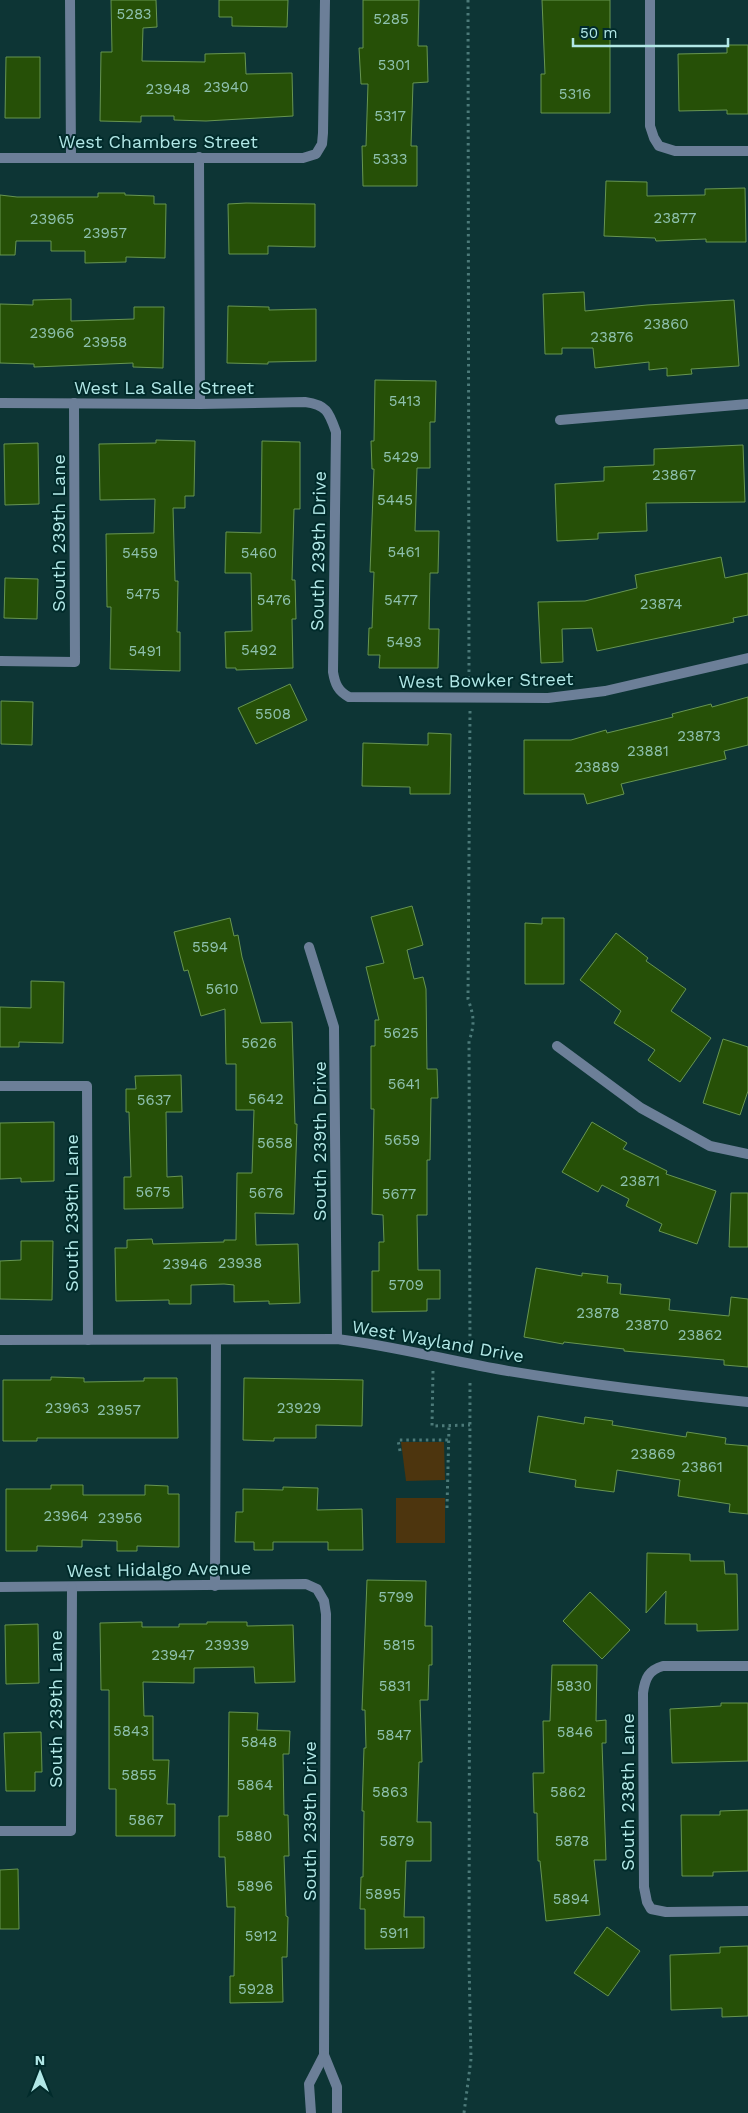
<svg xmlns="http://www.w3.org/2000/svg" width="748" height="2113" font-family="'Work Sans',sans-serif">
<rect width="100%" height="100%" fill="#0d3535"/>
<g fill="#4d350e">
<path d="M401,1442h43l1,38 -39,1z"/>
<rect x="396" y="1498" width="49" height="45"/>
</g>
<g fill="#265007" stroke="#679551">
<path d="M111,0h45l1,27 -14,1 -1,33 63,1v-8l40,-1 1,21 46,-1 1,43 -87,5 -32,-1v-4h-33v6l-41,-1 1,-69h11z"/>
<path d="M219,0h69l-1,27 -55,-1v-9h-13z"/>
<path d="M363,0h56l-1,46h9l1,36 -15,1 -2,63h6v40h-54l-1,-40h4l2,-62h-7l-2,-36h4z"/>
<path d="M542,0h68v113h-69v-39h4z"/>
<path d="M727,45h21v69h-21v-4l-48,1 -1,-57 49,-1z"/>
<path d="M6,57h34v61h-35z"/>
<path d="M606,181l41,1v14l58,-1v-6l40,-1 1,54h-40v-3l-50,2 -1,-3 -51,-2z"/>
<path d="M98,193h27v2l29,1v8h12l-1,54 -39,-1v5l-41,1v-12h-34v-10h-35l-1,14h-15v-60l17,2h81z"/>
<path d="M246,203l69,1v43l-47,-1v8h-39l-1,-50z"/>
<path d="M584,292l1,19 62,-6 87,-5 5,66 -48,3 1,5 -25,2v-8l-18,2v-8l-54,6 -2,-20h-31v6h-17l-2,-60z"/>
<path d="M71,299v22l63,-2v-12h30l-1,61 -30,-1v-4l-99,4v-3l-34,-1v-59l33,1v-5z"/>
<path d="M228,306l41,1v3l47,-1v52l-48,1v2l-41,-1z"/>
<path d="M375,380l61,1 -1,41h-5v46h-13l-2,63h24l-1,42h-8l-1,56h10l-1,39h-59l1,-13h-12l1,-27h3l2,-56h-4l4,-103h-2l-1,-28h3z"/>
<path d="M156,440l39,1 -1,55h-9v12h-12l2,73h3l-1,51h3v39l-70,-2 1,-62h-4l-1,-73 48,-1 1,-34 -55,1 -1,-56 57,-1z"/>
<path d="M262,441l38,1v67h-6l-2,71h3l1,39h-4l1,49 -57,2v-2h-10l-1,-36 27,-1 -1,-58h-26l1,-41 35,1z"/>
<path d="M38,443l1,61 -34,1 -1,-61z"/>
<path d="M743,445l2,57 -99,1 1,28 -49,2v6l-41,2 -2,-57 49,-3v-14l50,-2v-16z"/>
<path d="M721,557l4,21 23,-5v42l-15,3 1,4 -137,29 -5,-23 -30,1 1,33 -22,1 -3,-61 47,-1 52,-13 -2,-13z"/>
<path d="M5,578l33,1 -1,40 -33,-1z"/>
<path d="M290,684l17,36 -51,24 -18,-36z"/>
<path d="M748,697v48l-24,6 2,8 -105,25 3,10 -37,10 -3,-10h-60v-54h47l35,-10 1,3 66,-16 -1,-3 39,-10 1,3z"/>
<path d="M1,701l32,1 -1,43 -31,-1z"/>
<path d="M428,733l23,1 -1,60h-40v-7l-48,-1 1,-43 65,2z"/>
<path d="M412,906l11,39 -16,5 7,29 9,-2 3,12 1,80h10l1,29h-7l-1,62h-3v55h-10l1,55h22v29h-13v12l-55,1v-41h7v-29h5l-1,-27 -11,-1 2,-105h-3v-63h4v-26h4l-13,-53 18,-4 -13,-46z"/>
<path d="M230,918l4,18 4,-1 4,22 19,66 31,-1 3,102h2l-3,90 -39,-1 1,32 42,-1 2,59 -31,1v-3l-35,1v-17l-10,-1 -33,1v19h-22v-4l-53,1 -1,-53h12v-8l25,-1 1,5 71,-2v-2h12l1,-67h15l2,-63h-18v-46h-10l-1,-55 -24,7 -13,-46 -4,1 -10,-39z"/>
<path d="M542,918h22v66h-39v-61l17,1z"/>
<path d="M616,933l32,25 -2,3 40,28 -15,22 40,27 -31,44 -32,-22 7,-10 -41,-27 7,-12 -41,-31z"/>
<path d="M31,981l33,1 -1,61 -44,-1v5h-19v-40l31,1z"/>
<path d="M723,1039l25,8v44l-8,24 -37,-12z"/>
<path d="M181,1075l1,37h-16l1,65 15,-1 1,32 -59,1v-32h7l-2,-65h-3v-23h10l-1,-13z"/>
<path d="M54,1122v59l-33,1v-4l-21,1v-56z"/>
<path d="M592,1122l35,21 -4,6 44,22 -1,3 50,17 -19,53 -38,-13 3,-7 -36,-18 3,-7 -27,-14 -4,7 -36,-20z"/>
<path d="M731,1193h17v54h-19z"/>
<path d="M21,1241h32l-1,59 -52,-1v-38l21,-1z"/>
<path d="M536,1268l46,8v-3l26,3 -1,7 14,1 -1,10 50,5 -1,11 60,6 2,-19 17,2v68l-24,-2v-5l-100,-9v-2l-60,-7 -1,2 -39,-7z"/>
<path d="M51,1377l33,1v4l60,-1v-3h33l1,60h-141v3h-34v-61h48z"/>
<path d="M244,1378l119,2 -1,46 -46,-1v13h-42v3l-31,-1z"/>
<path d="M538,1416l46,8 1,-7 28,4 -1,4 74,12 1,-5 39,6 -1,6 23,2v68l-19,-2 1,-8 -52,-8 2,-16 -63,-10 -3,22 -39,-5 1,-7 -47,-8z"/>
<path d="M51,1485h32v10h62v-10l23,1v8h11v53l-42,-1v5h-20v-10l-35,-1v7l-45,-1v5h-31v-62h45z"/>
<path d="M283,1487l35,1 -1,22 45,-1 1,41h-35v-8h-55v8h-19v-8h-19l1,-30h7v-23l40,1z"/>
<path d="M647,1553l43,1v7h34l1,13h12l1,56 -41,1v-7h-32l1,-33 -20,22z"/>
<path d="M367,1580l59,1 -1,45h7v39h-3l-1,35h-8l2,62h-3l-2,60h14v39h-25l-2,56h20v31l-59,1v-40h-5l1,-32h2l1,-66h-2l2,-63h2l-1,-38h-3z"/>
<path d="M590,1592l40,38 -28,29 -39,-38z"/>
<path d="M142,1622v5h37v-3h28v-2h40v4l46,-1 2,57 -40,1 -1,-16 -60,1v15l-51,-1 1,34h9v44h16l-2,44h8v32h-59v-47h-7v-99h-8l-1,-67z"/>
<path d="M38,1624l1,59 -33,1 -1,-59z"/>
<path d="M552,1665h45l-1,56 10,-1v23h-4l4,117h-12l6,55 -54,6 -6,-60h-2l-1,-48h-3l-1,-40h11l-1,-52h7z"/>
<path d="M721,1703h27v58l-76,2 -2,-54 51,-3z"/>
<path d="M229,1712l29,1 -1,17 33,1 -1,23h-6l1,61h4l1,41h-5l2,60 2,1 -1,40h-5l1,45 -53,1v-27h4l1,-69h-8l-2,-50h-6v-41h9z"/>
<path d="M41,1732l1,40h-7v19h-29l-2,-58z"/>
<path d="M748,1810v61l-35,1v4h-31l-1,-61h39v-4z"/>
<path d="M18,1869l1,60h-19v-59z"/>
<path d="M607,1927l33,24 -32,45 -34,-23z"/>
<path d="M748,1946v70l-26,1v-9l-51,2 -1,-55 50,-2v-6z"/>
</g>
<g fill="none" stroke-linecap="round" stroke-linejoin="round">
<g stroke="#4c7a79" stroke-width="3" stroke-dasharray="2.5 4" stroke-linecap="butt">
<path d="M468,0l1,682"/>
<path d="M470,711l-2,288c6,17 7,25 1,42l1,309"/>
<path d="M433,1371l-1,55 38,-1"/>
<path d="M400,1451l-2,-11h50"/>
<path d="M447,1508l2,-82"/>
<path d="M464,2113l7,-54 -2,-97 1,-583"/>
</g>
<g stroke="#6c7f98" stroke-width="10">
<path d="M70,0l1,157"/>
<path d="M650,0v126l4,12 5,8 16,5h73"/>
<path d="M199,157l1,247"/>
<path d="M0,158h303l13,-4 6,-10 1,-11 2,-133"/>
<path d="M0,403l200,1 105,-2c22,3 24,10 31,30l-3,240c2,12 5,19 16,25l199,1 57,-7 143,-33"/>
<path d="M560,420l188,-16"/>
<path d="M0,661l75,1 -1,-259"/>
<path d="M309,947l25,80 3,312"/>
<path d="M557,1046l84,62 69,38 38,8"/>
<path d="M0,1086h87l1,254"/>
<path d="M0,1340l337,-1c57,7 113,22 171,32 79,13 160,23 240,31"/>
<path d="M215,1586l1,-246"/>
<path d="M0,1587l306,-3 11,5 7,12 2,13 -2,441 13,32v26"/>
<path d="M748,1666h-85c-14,4 -18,12 -20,27l1,194 3,15 4,7 15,3 82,-1"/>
<path d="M0,1831h71l1,-244"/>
<path d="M311,2113l-2,-29 15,-29"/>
</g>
</g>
<g text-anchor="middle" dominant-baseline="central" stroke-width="4" stroke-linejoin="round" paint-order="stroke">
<g font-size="15" fill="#8ec1ae">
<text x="134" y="14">5283</text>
<text x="391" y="19">5285</text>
<text x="394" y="65">5301</text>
<text x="226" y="87">23940</text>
<text x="168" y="89">23948</text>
<text x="575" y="94">5316</text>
<text x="390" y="116">5317</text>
<text x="390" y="159">5333</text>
<text x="675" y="218">23877</text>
<text x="52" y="219">23965</text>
<text x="105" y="233">23957</text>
<text x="666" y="324">23860</text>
<text x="52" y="333">23966</text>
<text x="612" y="337">23876</text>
<text x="105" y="342">23958</text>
<text x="405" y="401">5413</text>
<text x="401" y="457">5429</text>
<text x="674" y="475">23867</text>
<text x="395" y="500">5445</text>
<text x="404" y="552">5461</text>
<text x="140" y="553">5459</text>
<text x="259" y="553">5460</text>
<text x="143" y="594">5475</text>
<text x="274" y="600">5476</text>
<text x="401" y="600">5477</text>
<text x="661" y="604">23874</text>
<text x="404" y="642">5493</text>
<text x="259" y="650">5492</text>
<text x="145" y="651">5491</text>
<text x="273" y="714">5508</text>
<text x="699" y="736">23873</text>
<text x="648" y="751">23881</text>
<text x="597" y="767">23889</text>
<text x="210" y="947">5594</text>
<text x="222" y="989">5610</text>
<text x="401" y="1033">5625</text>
<text x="259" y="1043">5626</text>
<text x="404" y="1084">5641</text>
<text x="266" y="1099">5642</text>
<text x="154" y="1100">5637</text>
<text x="402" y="1140">5659</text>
<text x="275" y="1143">5658</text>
<text x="640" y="1181">23871</text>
<text x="153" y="1192">5675</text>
<text x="266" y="1193">5676</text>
<text x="399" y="1194">5677</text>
<text x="240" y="1263">23938</text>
<text x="185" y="1264">23946</text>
<text x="406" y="1285">5709</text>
<text x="598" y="1313">23878</text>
<text x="647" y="1325">23870</text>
<text x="700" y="1335">23862</text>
<text x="67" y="1408">23963</text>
<text x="299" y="1408">23929</text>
<text x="119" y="1410">23957</text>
<text x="653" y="1454">23869</text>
<text x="702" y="1467">23861</text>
<text x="66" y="1516">23964</text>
<text x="120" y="1518">23956</text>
<text x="396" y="1597">5799</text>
<text x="227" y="1645">23939</text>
<text x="399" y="1645">5815</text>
<text x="173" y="1655">23947</text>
<text x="395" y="1686">5831</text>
<text x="574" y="1686">5830</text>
<text x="131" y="1731">5843</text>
<text x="575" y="1732">5846</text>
<text x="394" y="1735">5847</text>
<text x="259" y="1742">5848</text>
<text x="139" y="1775">5855</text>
<text x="255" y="1785">5864</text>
<text x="390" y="1792">5863</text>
<text x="568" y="1792">5862</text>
<text x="146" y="1820">5867</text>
<text x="254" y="1836">5880</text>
<text x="397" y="1841">5879</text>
<text x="572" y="1841">5878</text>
<text x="255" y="1886">5896</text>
<text x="383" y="1894">5895</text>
<text x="571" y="1899">5894</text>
<text x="394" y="1933">5911</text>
<text x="261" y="1936">5912</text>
<text x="256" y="1989">5928</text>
</g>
<g font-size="18" fill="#b1e7e6" stroke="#012b2b">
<text x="158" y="141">West Chambers Street</text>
<text x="164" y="387">West La Salle Street</text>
<text transform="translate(58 533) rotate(-90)">South 239th Lane</text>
<text transform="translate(318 551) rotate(-89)">South 239th Drive</text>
<text transform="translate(486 680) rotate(-1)">West Bowker Street</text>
<text transform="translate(319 1141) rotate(-90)">South 239th Drive</text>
<text transform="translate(71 1213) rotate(-90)">South 239th Lane</text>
<text transform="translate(438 1341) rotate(10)">West Wayland Drive</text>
<text transform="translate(159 1569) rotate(-1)">West Hidalgo Avenue</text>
<text transform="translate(55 1709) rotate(-90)">South 239th Lane</text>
<text transform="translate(627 1792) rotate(-90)">South 238th Lane</text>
<text transform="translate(309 1821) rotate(-90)">South 239th Drive</text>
</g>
</g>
<g transform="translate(40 2073)" stroke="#012b2b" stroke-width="4" paint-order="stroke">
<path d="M0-4L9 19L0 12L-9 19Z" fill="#b1e7e6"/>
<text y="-8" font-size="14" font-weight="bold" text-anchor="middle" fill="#b1e7e6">N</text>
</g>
<path d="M573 38v8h155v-8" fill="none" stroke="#b1e7e6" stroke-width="2.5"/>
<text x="580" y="38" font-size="15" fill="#b1e7e6" stroke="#012b2b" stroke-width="4" paint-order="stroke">50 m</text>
</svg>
